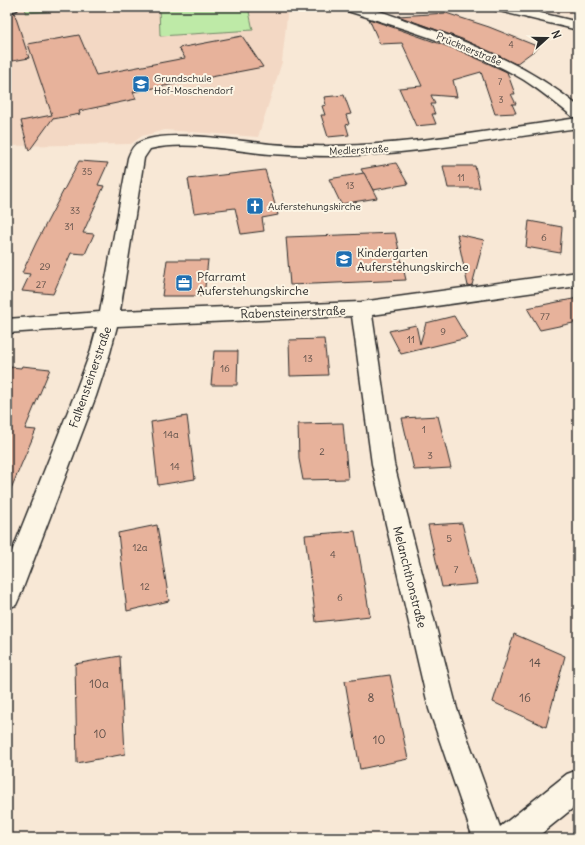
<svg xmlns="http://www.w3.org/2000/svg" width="585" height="845" font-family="Delius,sans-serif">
<rect width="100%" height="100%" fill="#f8e8d6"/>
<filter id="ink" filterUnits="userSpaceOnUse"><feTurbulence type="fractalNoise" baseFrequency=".025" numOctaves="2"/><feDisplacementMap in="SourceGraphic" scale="8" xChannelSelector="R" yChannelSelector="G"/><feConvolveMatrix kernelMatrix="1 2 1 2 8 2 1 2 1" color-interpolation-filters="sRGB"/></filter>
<g filter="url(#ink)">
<g fill="#f3d8c4">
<path d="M25,7h263l-6,55 -24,75 -93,-7 -23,6 -11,8 -124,2v-133z"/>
<path d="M540,7h38v9l-23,-5z"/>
</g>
<g fill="#beeaa7" stroke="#748a69">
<path d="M26,7h100l-101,6z"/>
<path d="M159,7h89l5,23 -93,6z"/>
</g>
<g fill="#e7b29b" stroke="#2b2b2b">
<path d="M14,12l15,46 -22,4v-48z"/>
<path d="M446,13l43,14 50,20 -23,17 -54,-25 -64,-23z"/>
<path d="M369,19l89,31 49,22 8,22h-4l5,10h-4l4,9 -21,1 -14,-42 -28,8 4,17 -26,-2 4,9h-4l4,10h-3l4,10 -20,2 -17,-38 23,-2 -20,-43 -22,1z"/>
<path d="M79,35l17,40 89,-17 -6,-10 63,-12 21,31 -130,25 3,7 -57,12 1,3 -27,5v-1l-24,33 -8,-30 31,-6 -24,-71z"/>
<path d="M344,95l7,19 -5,1 3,9 -3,1 3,10 -21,2 -7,-22h4l-3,-9 4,-1 -2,-8z"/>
<path d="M79,161l29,2 -10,22 6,1 -21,47 11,1 -9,20 -14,-1 -18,41 -31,-3 8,-17 -8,-1 14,-30z"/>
<path d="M396,163l12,21 -35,6 -12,-21z"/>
<path d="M443,166h32l5,22h-32z"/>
<path d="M265,170l13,45 -16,3 2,13 -23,3 -6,-26 -41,5 -6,-34z"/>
<path d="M364,173l13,25 -36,6 -12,-25z"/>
<path d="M529,221l33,6 -2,26 -34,-6z"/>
<path d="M395,233l11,47 -116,5 -4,-48z"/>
<path d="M457,234l27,6 -12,45 -4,1z"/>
<path d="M167,260h41l-4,36h-42z"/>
<path d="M578,298v24l-38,8 -13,-22z"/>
<path d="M454,316l13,22 -66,16 -12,-23 27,-6 4,19 6,-21z"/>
<path d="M324,339l4,36 -38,1 -1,-36z"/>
<path d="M214,351h24l-1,34h-26z"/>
<path d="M22,366l28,3 -25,60 11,1 -29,68v-123l4,-8 10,1z"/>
<path d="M187,416l8,63 -37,6 -7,-63z"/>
<path d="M438,416l13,52 -37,2 -12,-52z"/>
<path d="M343,423l5,56 -45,1 -4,-21 -1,-35z"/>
<path d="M462,523l15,61 -35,3 -14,-62z"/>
<path d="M157,525l12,76 -42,10 -9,-78z"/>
<path d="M355,531l15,85 -54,6 -11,-87z"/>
<path d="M514,634l51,22 -19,71 -53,-25z"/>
<path d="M120,656l5,98 -48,9 -2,-99z"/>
<path d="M390,675l18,84 -48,10 -15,-88z"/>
</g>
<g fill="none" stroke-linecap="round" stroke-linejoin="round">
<defs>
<g id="street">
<path d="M7,7h11l-1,3 -10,3z"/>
<path d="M343,7c6,0 12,-1 18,0 14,1 43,13 58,18 57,20 112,42 159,81v22c-82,11 -164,27 -247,28 -20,0 -41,-1 -61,-2 -37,-3 -83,-14 -120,-5l-6,9 -24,153 241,-9 217,-30v14l-206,29 22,149 63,245 43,118 67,-53 11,-4v34l-42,34h-63l-44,-129 -57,-245 -20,-148 -235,10 -7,27 -14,43 -76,200 -4,9 -9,3v-44l67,-168 16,-43 7,-26 -90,6v-14l93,-7 28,-154c2,-5 4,-12 10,-15 27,-15 100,-2 132,1 103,9 206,-12 308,-26l-5,-1c-16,-13 -32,-26 -49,-37 -55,-33 -119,-51 -180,-70z"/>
<path d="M531,7h12l-6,11h-10l-2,-3z"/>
</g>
<path id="secondary" d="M494,7h22l62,15v8l-83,-20z"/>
</defs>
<use href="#street" stroke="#2b2b2b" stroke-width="3"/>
<use href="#secondary" stroke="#2b2b2b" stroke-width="3"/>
<use href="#street" fill="#fcf5e5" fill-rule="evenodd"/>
<use href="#secondary" fill="#fcf5e5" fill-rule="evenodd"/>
</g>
</g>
<defs>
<symbol id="school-square" viewBox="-11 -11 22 22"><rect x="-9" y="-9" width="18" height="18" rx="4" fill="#1f6fb2" stroke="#fcf5e5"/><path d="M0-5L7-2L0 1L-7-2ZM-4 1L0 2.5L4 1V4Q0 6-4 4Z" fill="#fff"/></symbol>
<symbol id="church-square" viewBox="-11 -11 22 22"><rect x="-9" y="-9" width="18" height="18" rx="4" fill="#1f6fb2" stroke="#fcf5e5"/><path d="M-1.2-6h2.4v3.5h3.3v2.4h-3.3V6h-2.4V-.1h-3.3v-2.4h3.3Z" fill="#fff"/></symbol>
<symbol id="office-square" viewBox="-11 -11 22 22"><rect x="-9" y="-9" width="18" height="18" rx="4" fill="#1f6fb2" stroke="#fcf5e5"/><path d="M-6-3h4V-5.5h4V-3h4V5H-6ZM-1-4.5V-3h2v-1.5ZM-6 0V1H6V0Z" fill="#fff"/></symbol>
</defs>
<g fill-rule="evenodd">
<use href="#school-square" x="131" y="74" width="20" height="20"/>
<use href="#church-square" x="245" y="196" width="20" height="20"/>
<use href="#school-square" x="334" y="249" width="20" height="20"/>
<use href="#office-square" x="174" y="273" width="20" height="20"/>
</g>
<g text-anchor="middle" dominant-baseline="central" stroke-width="4" stroke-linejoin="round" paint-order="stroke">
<g font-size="9" fill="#5a4d47">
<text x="511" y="44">4</text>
<text x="500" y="81">7</text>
<text x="501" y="99">3</text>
<text x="87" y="171">35</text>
<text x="461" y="177">11</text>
<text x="350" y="185">13</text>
<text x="75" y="210">33</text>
</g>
<g font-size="10" fill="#2b2b2b" stroke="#fcf5e5">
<text transform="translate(469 49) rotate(23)">Prücknerstraße</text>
<text transform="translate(359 150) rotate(-3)">Medlerstraße</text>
</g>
<g font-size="10" fill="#2b2b2b" stroke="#fcf5e5" text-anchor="start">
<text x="154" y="78">Grundschule<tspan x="154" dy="12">Hof-Moschendorf</tspan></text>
<text x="268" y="206">Auferstehungskirche</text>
</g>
<g font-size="10" fill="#5a4d47">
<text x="69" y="226">31</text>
<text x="544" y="237">6</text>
<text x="45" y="266">29</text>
<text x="41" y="284">27</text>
<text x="545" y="316">77</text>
<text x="443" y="331">9</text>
<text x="411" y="339">11</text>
<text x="308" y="358">13</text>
<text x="225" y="368">16</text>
<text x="424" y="429">1</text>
<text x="171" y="434">14a</text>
<text x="322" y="451">2</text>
<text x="430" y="455">3</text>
<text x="175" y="466">14</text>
<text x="449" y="538">5</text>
<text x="140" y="547">12a</text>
<text x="333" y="554">4</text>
<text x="456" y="569">7</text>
<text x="145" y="586">12</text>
<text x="340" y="597">6</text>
</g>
<g font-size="12" fill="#2b2b2b" stroke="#fcf5e5" text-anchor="start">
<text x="357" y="252">Kindergarten<tspan x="357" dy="14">Auferstehungskirche</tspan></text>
<text x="197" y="276">Pfarramt<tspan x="197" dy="14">Auferstehungskirche</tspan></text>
</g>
<g font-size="12" fill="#2b2b2b" stroke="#fcf5e5">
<text transform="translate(293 312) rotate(-2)">Rabensteinerstraße</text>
<text transform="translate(90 377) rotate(-71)">Falkensteinerstraße</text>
<text transform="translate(410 577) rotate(76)">Melanchthonstraße</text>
</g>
<g font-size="12" fill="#5a4d47">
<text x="535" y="662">14</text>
<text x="99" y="683">10a</text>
<text x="371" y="697">8</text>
<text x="525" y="697">16</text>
<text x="100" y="733">10</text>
<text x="379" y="739">10</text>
</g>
</g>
<rect width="585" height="845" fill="none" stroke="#fcf5e5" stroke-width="24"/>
<rect x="12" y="12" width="561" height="821" fill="none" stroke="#2b2b2b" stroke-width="1.5" filter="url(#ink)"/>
<g transform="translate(547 38) rotate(69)" stroke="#fcf5e5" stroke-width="3" paint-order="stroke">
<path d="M0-3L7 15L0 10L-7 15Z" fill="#2b2b2b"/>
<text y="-6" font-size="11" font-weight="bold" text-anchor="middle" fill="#2b2b2b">N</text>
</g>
</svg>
